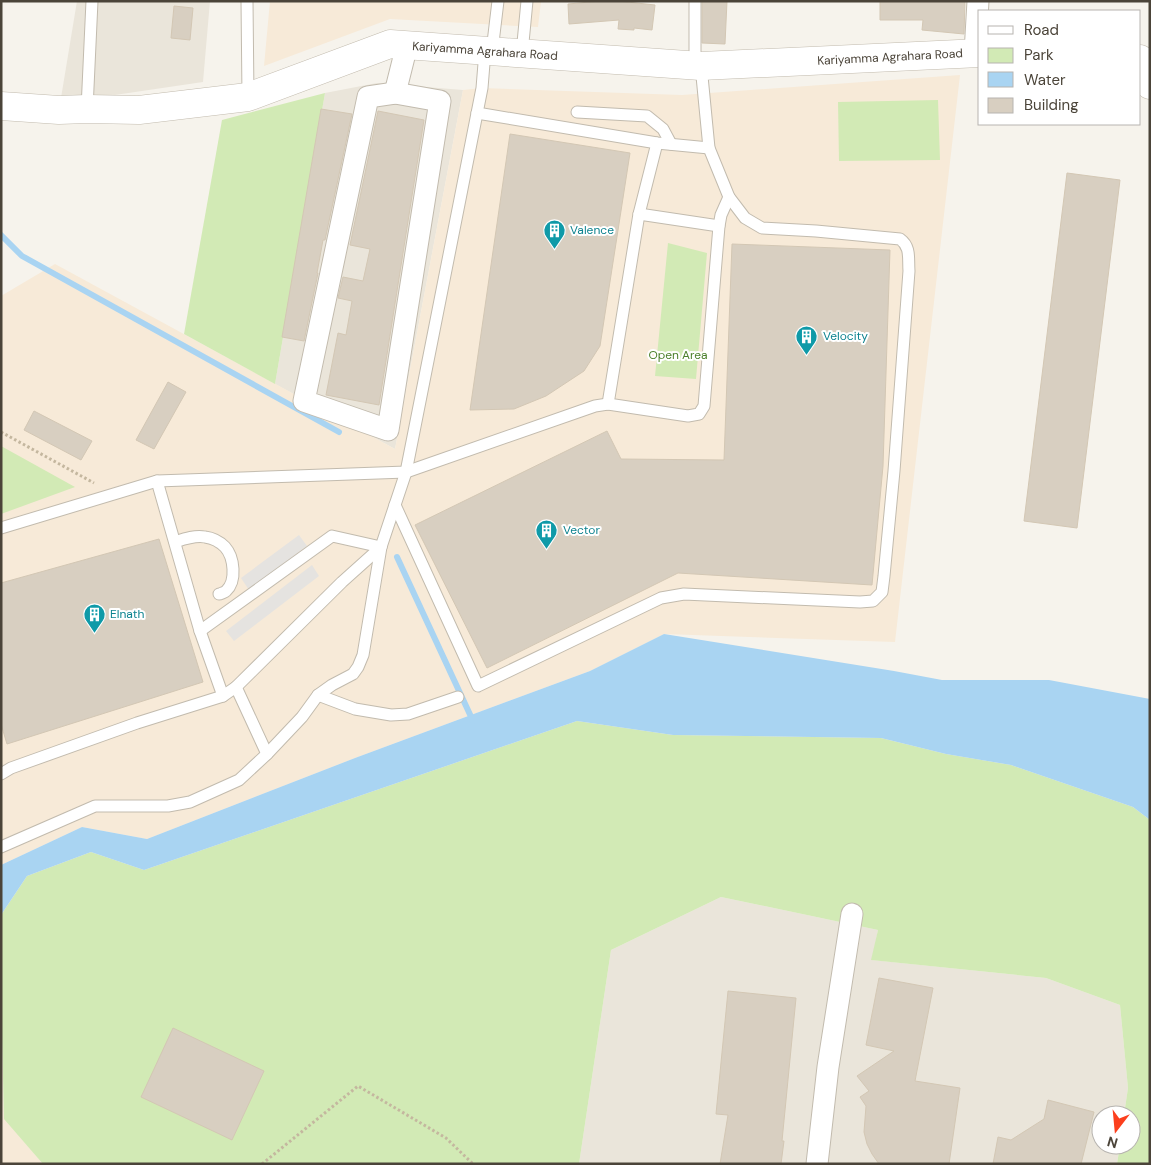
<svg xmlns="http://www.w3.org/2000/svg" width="1151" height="1165" font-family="'DM Sans',sans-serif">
<rect width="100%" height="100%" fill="#f6f3ec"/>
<g fill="#eae5da">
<path d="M77,1h133l-7,81 -95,14 -20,-1 -29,15z"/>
<path d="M377,83l86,7 -68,359 -120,-65 50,-291z"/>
<path d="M721,897l157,33 -6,30 174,18 74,27 8,83 -4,27h-23v30h19l-3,19h-538l32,-214z"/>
</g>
<g fill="#f7ead8">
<path d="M270,1h271l-3,26 -148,-8 -126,47z"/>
<path d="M960,75l-65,567 -231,-8 -74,37 -235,87 -208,81 -65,-12 -81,38v-569l54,-32 340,185 68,-359 19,-2 200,7z"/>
<path d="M1,995l3,123 39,46h-42z"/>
</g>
<g fill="#d2eab5">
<path d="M325,93l-50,291 -91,-50 38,-214z"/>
<path d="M938,100l2,60 -101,1 -1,-59z"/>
<path d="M668,243l39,10 -11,126 -41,-3z"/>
<path d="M1,446l74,41 -74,27z"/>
<path d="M577,721l96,14 208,3 65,16 65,11 122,42 17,13v344h-33l3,-19h11v-30h-7l4,-27 -8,-83 -74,-27 -175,-18 7,-30 -157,-33 -110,53 -32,214h-536l-39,-45 -3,-124v-80l26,-39 64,-24 53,18z"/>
</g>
<g fill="#e5e3e0">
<path d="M299,535l8,11 -58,44 -8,-12z"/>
<path d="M312,565l7,11 -85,65 -8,-10z"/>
</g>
<path fill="#a9d4f2" d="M664,634l230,37 48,9h107l101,19v121l-17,-13 -122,-42 -65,-11 -65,-16 -208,-3 -96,-14 -433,149 -53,-18 -64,24 -26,39v-50l81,-38 65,12 208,-81 235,-87z"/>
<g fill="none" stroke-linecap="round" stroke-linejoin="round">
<g stroke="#a9d4f2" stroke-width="6">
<path d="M1,235l21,21 317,176"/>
<path d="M397,557l76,164"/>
</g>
</g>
<g fill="#d8cfc1" stroke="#d3c7b4">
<path d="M601,1h17l37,4 -3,25 -18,-2v2l-16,-1 1,-9 -50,4 -1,-20z"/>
<path d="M702,1h25l-2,43 -23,-1z"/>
<path d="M880,1h85l-1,33 -42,-4 1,-10h-43z"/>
<path d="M174,6l19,2 -3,32 -19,-2z"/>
<path d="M321,109l31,5 -27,126h-2l-6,33h1l-14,68 -22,-4z"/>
<path d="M378,111l46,9 -45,285 -53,-10 12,-62 8,2 6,-34 -14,-3 5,-21 20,4 7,-32 -20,-4z"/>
<path d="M510,134l120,19 -30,193 -16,25 -38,25 -32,13 -44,1z"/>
<path d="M1067,173l53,7 -43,348 -53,-7z"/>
<path d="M732,244l158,6 -7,216 -11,119 -194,-12 -191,95 -72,-143 192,-94 14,28 103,1z"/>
<path d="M168,382l18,10 -32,57 -18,-9z"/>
<path d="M34,411l58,30 -11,19 -57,-30z"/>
<path d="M159,539l44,143 -196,62 -6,-20v-141z"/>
<path d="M879,978l54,10 -18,93 45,7 -11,76h-70l-7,-10 -5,-10 -3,-12 2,-26 -6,-9 9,-6 -12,-15 37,-25 -28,-6z"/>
<path d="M728,991l68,7 -14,143h2l-3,23h-61l8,-49 -12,-1z"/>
<path d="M173,1028l91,43 -32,69 -91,-43z"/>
<path d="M1048,1100l46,12 -13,52h-88l5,-27 13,3 33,-21z"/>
</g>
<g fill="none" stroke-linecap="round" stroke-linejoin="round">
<defs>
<g id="service">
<path d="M247,1l1,96"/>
<path d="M492,51l6,-50"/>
<path d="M522,53l5,-52"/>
<path d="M695,65v-64"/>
<path d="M87,109l5,-108"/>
<path d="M577,112l70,4 16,13 8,15"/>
<path d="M477,113l180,30 52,5"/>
<path d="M639,214l80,12"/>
<path d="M608,404l31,-190 18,-71"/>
<path d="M157,481l43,150 23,65"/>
<path d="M395,505l83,181 183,-88 23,-4 176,8 13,-1 9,-9 2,-16 10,-105 15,-200c-1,-13 2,-24 -9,-32l-84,-8 -54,-3 -17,-10 -16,-21 -20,-49 -8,-82"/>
<path d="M1,528l156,-47 249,-9 189,-66 13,-2 80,12 11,-2 5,-8 15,-180 2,-11 8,-18"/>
<path d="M175,542c9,-3 20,-7 30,-5 8,1 15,5 20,10 9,10 12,34 1,44 -1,1 -6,3 -7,3"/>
<path d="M200,631l132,-95 49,11"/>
<path d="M236,687l31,67"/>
<path d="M318,695l37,14 36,6 17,-1 50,-17"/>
<path d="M1,774l10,-6 126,-45 86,-27 13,-9 106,-105 39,-35"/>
<path d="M1,847l94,-41h73l22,-4 49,-22 28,-26 35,-37 16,-22 14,-10 21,-11 5,-7 5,-12 18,-108 25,-75 76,-384 3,-37"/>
</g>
<g id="minor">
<path d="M975,53l3,-52"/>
<path d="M395,93l45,8 -52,329 -84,-29 64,-304z"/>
<path d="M395,93l12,-48"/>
<path d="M817,1164l11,-97 24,-153"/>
</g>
<g id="tertiary">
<path d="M1140,59l10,26"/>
<path d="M1,106l58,4 28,-1 52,1 109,-13 142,-53 311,22 279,-13"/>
</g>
</defs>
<use href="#service" stroke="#c2bbae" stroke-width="13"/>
<use href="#minor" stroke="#c2bbae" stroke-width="23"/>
<use href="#tertiary" stroke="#c2bbae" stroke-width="29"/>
<g stroke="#c4b79f" stroke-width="3" stroke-dasharray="2.5 2.5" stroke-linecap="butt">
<path d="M1,432l93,51"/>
<path d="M262,1164l96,-78 88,52 27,26"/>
</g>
<use href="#service" stroke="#fff" stroke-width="11"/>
<use href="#minor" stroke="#fff" stroke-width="21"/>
<use href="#tertiary" stroke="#fff" stroke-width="28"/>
</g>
<defs>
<symbol id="building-pin" viewBox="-11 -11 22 30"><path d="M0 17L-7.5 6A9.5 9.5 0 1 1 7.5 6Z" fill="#0f9aa8" stroke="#fff"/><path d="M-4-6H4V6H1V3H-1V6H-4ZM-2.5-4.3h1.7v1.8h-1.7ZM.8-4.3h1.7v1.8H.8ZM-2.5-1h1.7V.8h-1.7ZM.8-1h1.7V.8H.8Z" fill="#fff"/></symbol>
</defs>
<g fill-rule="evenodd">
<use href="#building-pin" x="542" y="218" width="25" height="34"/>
<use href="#building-pin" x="794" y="324" width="25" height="34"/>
<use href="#building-pin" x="534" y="518" width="25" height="34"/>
<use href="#building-pin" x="82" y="602" width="25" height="34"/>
</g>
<g text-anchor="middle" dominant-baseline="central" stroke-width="4" stroke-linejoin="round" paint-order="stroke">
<g font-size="12" fill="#4b4439" stroke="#fff">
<text transform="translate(485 51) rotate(4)">Kariyamma Agrahara Road</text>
<text transform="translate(890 57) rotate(-3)">Kariyamma Agrahara Road</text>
</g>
<g font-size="12" fill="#0d838f" stroke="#fff" text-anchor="start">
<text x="570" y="230">Valence</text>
<text x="823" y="336">Velocity</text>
<text x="563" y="530">Vector</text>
<text x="110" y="614">Elnath</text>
</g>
<g font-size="12" fill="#4a7f2a" stroke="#fff">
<text x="678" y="355">Open Area</text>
</g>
</g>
<rect width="1151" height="1165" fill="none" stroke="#4b4439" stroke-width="5"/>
<rect x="978" y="10" width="162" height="115" fill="#ffffff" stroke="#b7b4b0"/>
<rect x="988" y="26" width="25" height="8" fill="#ffffff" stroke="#b7b4b0"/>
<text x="1024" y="35" font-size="15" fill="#4b4439">Road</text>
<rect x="988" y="48" width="25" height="15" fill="#d2eab5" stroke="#b7b4b0"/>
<text x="1024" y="60" font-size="15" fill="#4b4439">Park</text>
<rect x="988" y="72" width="25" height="15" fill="#a9d4f2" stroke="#b7b4b0"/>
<text x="1024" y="85" font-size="15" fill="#4b4439">Water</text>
<rect x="988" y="98" width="25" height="15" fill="#d8cfc1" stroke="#b7b4b0"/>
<text x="1024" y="110" font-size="15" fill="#4b4439">Building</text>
<g transform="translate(1116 1130) rotate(196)"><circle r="24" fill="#ffffff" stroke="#b7b4b0"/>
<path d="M0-4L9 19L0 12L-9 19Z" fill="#fc3f1d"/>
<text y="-8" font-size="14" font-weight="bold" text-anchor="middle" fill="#4b4439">N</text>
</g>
</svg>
